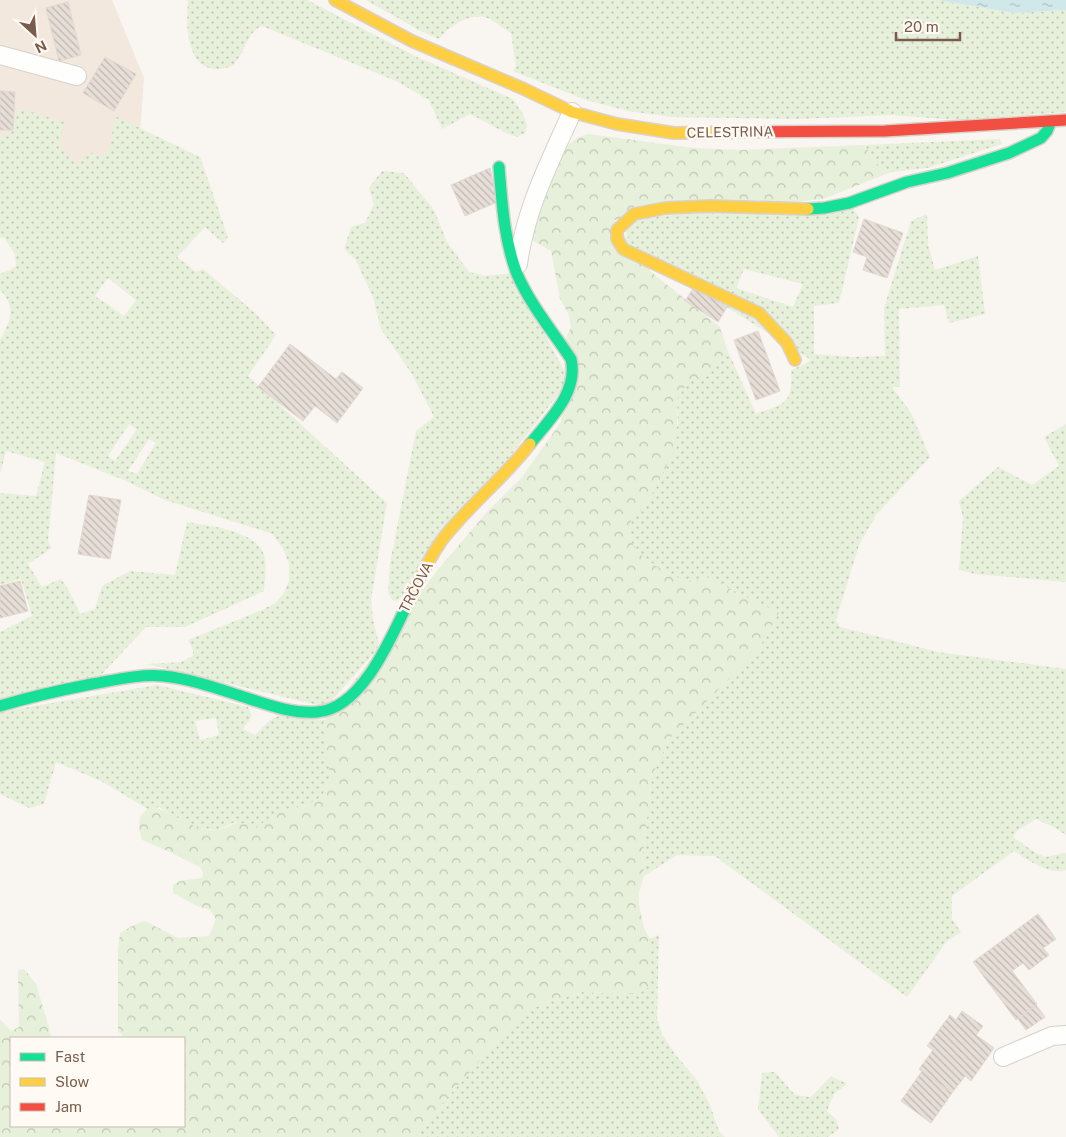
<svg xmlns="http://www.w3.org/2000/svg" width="1066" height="1137" font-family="'Public Sans',sans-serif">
<defs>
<pattern id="grass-dots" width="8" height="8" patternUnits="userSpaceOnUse" patternTransform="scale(1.25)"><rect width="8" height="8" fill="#e7f0db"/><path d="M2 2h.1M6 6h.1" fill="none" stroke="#c0c6b4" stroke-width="1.8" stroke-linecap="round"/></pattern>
<pattern id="forest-crowns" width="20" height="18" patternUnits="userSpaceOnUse" patternTransform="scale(1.25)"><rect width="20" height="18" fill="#e7f0db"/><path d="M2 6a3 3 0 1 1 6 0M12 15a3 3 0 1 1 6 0" fill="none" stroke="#c0c6b4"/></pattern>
<pattern id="water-ripples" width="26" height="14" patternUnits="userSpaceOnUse" patternTransform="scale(1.25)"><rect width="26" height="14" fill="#d0e8ea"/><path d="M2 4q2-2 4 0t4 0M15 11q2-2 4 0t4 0" fill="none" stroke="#aebfc0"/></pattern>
<pattern id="building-back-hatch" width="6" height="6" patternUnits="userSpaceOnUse" patternTransform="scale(1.25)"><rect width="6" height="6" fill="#e6ded7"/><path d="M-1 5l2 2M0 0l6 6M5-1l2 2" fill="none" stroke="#bfb7b1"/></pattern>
</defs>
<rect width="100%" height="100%" fill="#f9f5f0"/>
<path fill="#f2e8de" d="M0,0h112l32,78 -6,81 -72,38 -66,-28z"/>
<g fill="url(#grass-dots)" fill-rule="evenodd">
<path d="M186,0h121l110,57 96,42 11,17 3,9 -2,8 -8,4 -11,-4 -36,-19 -28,15 -13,-29 -33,-19 -134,-55c-15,6 -17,26 -27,37 -5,5 -12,6 -18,6 -31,0 -31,-44 -29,-67z"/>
<path d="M366,0h571l78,13 51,-3v102l-109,8 -66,-5 -91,4 -128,-2 -44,-6 -42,-11 -73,-29 3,-5 -5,-33c-8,-4 -19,-15 -27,-16 -17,-3 -35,10 -45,22l-20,-9z"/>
<path d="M18,108l46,14 -5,24 19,18 13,-12 9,6 10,-11 5,-31 85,41 28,80 -5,6 -18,-16 -28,30 19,15 7,-3 52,44 21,22 -28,41 139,127 -16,97 2,19 6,25 -4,8 -49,55 -179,-43 34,-2 12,-6v-6l-5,-10 74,-30 13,-7 9,-10 5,-12v-17l-5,-13 -11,-17 -108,-34 -41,-20 -68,-27 -8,88 4,7 -24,16 14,23 19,-8 7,10 12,25 15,-5 7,-23 28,-15 45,4 12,-53c22,4 69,8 77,33 3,11 1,24 0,36l-79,36h-39l-45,48 -101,25v-68l32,-16 -11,-37 -21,6v-92l36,3 9,-34 -39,-11 -6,23v-134c10,-18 17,-33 0,-50v-16l10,-4 6,-4 -1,-12 -11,-16 -4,-1v-101l9,-1zM108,278l28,22 -12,16 -29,-20zM129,424l8,5 -22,32 -7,-5zM149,439l7,4 -19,31 -9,-3z"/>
<path d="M1000,139l2,5 -75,24 -36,4 -17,-10 -9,-17z"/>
<path d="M382,171l22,2 30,37 13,32 22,30 17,4 26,-3 53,99 -2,16 -165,213 -6,-1 -4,-7 2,-30 26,-132 18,-14 -22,-43 -31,-45 -8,-32 -18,-38 -11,-10 7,-22 14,-4 9,-19 -5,-16z"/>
<path d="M851,206l8,11 -20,86 -25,3v48l39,3 32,-1 -1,-48 27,-87 16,-7 1,31 7,25 43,-14 7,58 -36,9 -5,-18 -45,4 1,78h-8l19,26 19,44 -54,58 -17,30 -23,75 4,7 98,25 128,17v166l-14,-9 -16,-7 -19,12 -4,6 23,16 9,4 21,-4v17c-16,6 -39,-11 -52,-19l-62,45v23l9,13 -14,9 -40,56 -192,-141 -38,-1 -33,21 -1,-23 9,-77 17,-37 96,-102 13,-24 -72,-36 -9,4 -15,-1 -26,-14 -13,-9 -12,-15 -2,-8 2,-13 16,-17 31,-80 -1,-25 11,-17 12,-6 9,-1 18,-26 29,65c29,-11 37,-9 35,-44l12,-5 8,-5 -181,-114 -5,-18 16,-12zM744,269l59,15 -10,23 -57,-19z"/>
<path d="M1066,424v158l-90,-8 -17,-4 4,-52 -4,-17 39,-34 34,18 27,-19 -15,-29z"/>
<path d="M157,685l91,22 4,9 -9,13 12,6 14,-14 11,-6 45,5 6,57 -10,21 -18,9 -18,2 -30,21 -20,-8 -18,8 -18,-2 -11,-4 -29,-17 -11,2 -47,-28 -45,-19 -12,42 -15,4 -29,-14v-81l17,-4zM216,718l3,17 -19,5 -5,-19z"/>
<path d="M659,935l-2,83 5,16 13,20 21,25 14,26 9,26 6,6h-307l8,-15 71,-81 17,-18 25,-18 44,-13 47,2 20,-7v-48z"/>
<path d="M775,1072l20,23 16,2 20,-21 16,8 -13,10 -7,17 9,8 3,10 -11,8h-49l-21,-28 4,-36z"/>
</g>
<path fill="url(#forest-crowns)" d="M588,134l106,14 44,2 127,-5 9,17 17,10 -68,27 -209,21 37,52 69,55 7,22 -18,27h-9l-12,6 -11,17v47l-30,58 -16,17 -2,13 2,8 12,15 13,9 26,14 15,1 9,-4 73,36 -21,37 -89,89 -17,37 -9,77 1,23 -5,16v13l5,23 6,11v48l-20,7 -48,-2 -43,13 -25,18 -18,19 -70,80 -8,15h-418v-118l11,12 8,-4 -1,-57 6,-1 12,15 14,47 1,7h-40v88h173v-88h-60l-6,-7v-82l2,-16 14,-8 11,-4 33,17 31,-2 7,-17 -6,-9 -13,-4 -24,-13v-8l7,-4 22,-3 1,-5 -3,-6 -28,-14 -30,-13 -3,-11 1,-12c2,-2 5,-7 8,-8 12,-6 39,17 53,19 5,1 11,3 16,2 17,-2 17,-16 38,0l4,-5 26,-16 18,-2 18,-9 10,-21 -7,-31 1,-26 111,-148 51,-60 35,-35 39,-55 5,-84 5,-11 -2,-12 -9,-16 -9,-48 -19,-11c6,-26 21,-88 45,-102 3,-2 8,-3 11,-4z"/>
<path fill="url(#water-ripples)" d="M937,0h129v10l-51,3z"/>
<g fill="url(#building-back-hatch)" stroke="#e2d8d2">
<path d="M68,2l13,53 -22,6 -13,-53z"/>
<path d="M105,57l31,17 -22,37 -31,-18z"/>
<path d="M0,91l15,1 -2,38h-13z"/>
<path d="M490,168l7,34 -32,14 -14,-31z"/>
<path d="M864,219l39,14 -16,45 -24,-8 4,-13 -14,-5z"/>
<path d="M694,287l33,20 -9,15 -33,-21z"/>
<path d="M758,331l22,60 -24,9 -22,-60z"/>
<path d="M290,344l46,35 6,-7 21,16 -26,35 -22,-17 -12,15 -45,-34z"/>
<path d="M89,495l32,5 -11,59 -32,-5z"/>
<path d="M20,581l8,30 -28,7v-32z"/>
<path d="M1038,914l18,25 -13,9 6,7 -20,15 -6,-7 -11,8 25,33 -21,16 -43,-58z"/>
<path d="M1036,1005l9,12 -19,13 -8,-11z"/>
<path d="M962,1011l21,15 -7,9 18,13 -23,33 -6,-5 -13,17 -33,-24 14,-19 -6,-4 23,-31 6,5z"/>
<path d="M922,1071l30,22 -21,30 -30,-22z"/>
</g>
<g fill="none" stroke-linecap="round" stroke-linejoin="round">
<defs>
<g id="street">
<path d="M0,55l77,21"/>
<path d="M518,264c8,-57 31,-100 54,-152"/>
<path d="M1003,1057l49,-21 14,-1"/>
</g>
<g id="fast">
<path d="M499,167c3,36 5,73 18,107 13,30 36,58 54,85 8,33 -22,61 -41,85"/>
<path d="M808,209l16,-1 25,-5 58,-21 40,-9 62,-20 32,-15 6,-7 4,-10"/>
<path d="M0,706c30,-9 61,-16 92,-22 23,-4 47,-10 71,-8 30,3 59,14 87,23 21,7 45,15 67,13 48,-3 78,-84 97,-122"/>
</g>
<g id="slow">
<path d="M335,0l77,41 112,48 48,23 45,12 57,9 70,-1"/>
<path d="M795,360l-8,-17 -28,-30 -136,-64 -6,-10v-9l17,-16 31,-6 45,-2 98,3"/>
<path d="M414,590c8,-17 17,-34 28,-50 26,-34 61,-61 88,-96"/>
</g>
<path id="jam" d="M744,132l141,-1 181,-11"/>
</defs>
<use href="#street" stroke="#d7d1cb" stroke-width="20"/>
<use href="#fast" stroke="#d9d2cb" stroke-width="14"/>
<use href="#slow" stroke="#d9d2cb" stroke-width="14"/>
<use href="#jam" stroke="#d9d2cb" stroke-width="14"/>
<use href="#street" stroke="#fefefd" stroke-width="18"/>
<use href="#fast" stroke="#16e098" stroke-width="11"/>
<use href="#slow" stroke="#ffcf43" stroke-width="11"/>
<use href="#jam" stroke="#f24e42" stroke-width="11"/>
</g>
<g text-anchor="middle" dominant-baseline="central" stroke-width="5" stroke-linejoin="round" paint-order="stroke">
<g font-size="14" fill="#7a5c4d" stroke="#fffaf3">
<text transform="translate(730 132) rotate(-1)">CELESTRINA</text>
<text transform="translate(416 587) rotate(-62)">TRČOVA</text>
</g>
</g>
<rect x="10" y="1037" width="175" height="90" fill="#fffaf3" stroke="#cabbb1"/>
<rect x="20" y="1053" width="25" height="8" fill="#16e098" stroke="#cabbb1"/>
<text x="55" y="1062" font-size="15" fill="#7a5c4d">Fast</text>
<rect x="20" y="1078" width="25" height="8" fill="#ffcf43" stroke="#cabbb1"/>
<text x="55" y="1087" font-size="15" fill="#7a5c4d">Slow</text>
<rect x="20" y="1103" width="25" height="8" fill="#f24e42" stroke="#cabbb1"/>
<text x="55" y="1112" font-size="15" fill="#7a5c4d">Jam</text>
<g transform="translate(35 35) rotate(154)" stroke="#fffaf3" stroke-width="4" paint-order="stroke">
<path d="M0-4L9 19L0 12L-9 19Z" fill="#7a5c4d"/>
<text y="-8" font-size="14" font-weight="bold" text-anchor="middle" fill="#7a5c4d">N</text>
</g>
<path d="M896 32v8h64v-8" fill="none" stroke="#7a5c4d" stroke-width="2.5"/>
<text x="904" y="32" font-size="15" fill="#7a5c4d" stroke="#fffaf3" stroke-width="4" paint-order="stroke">20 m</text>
</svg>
